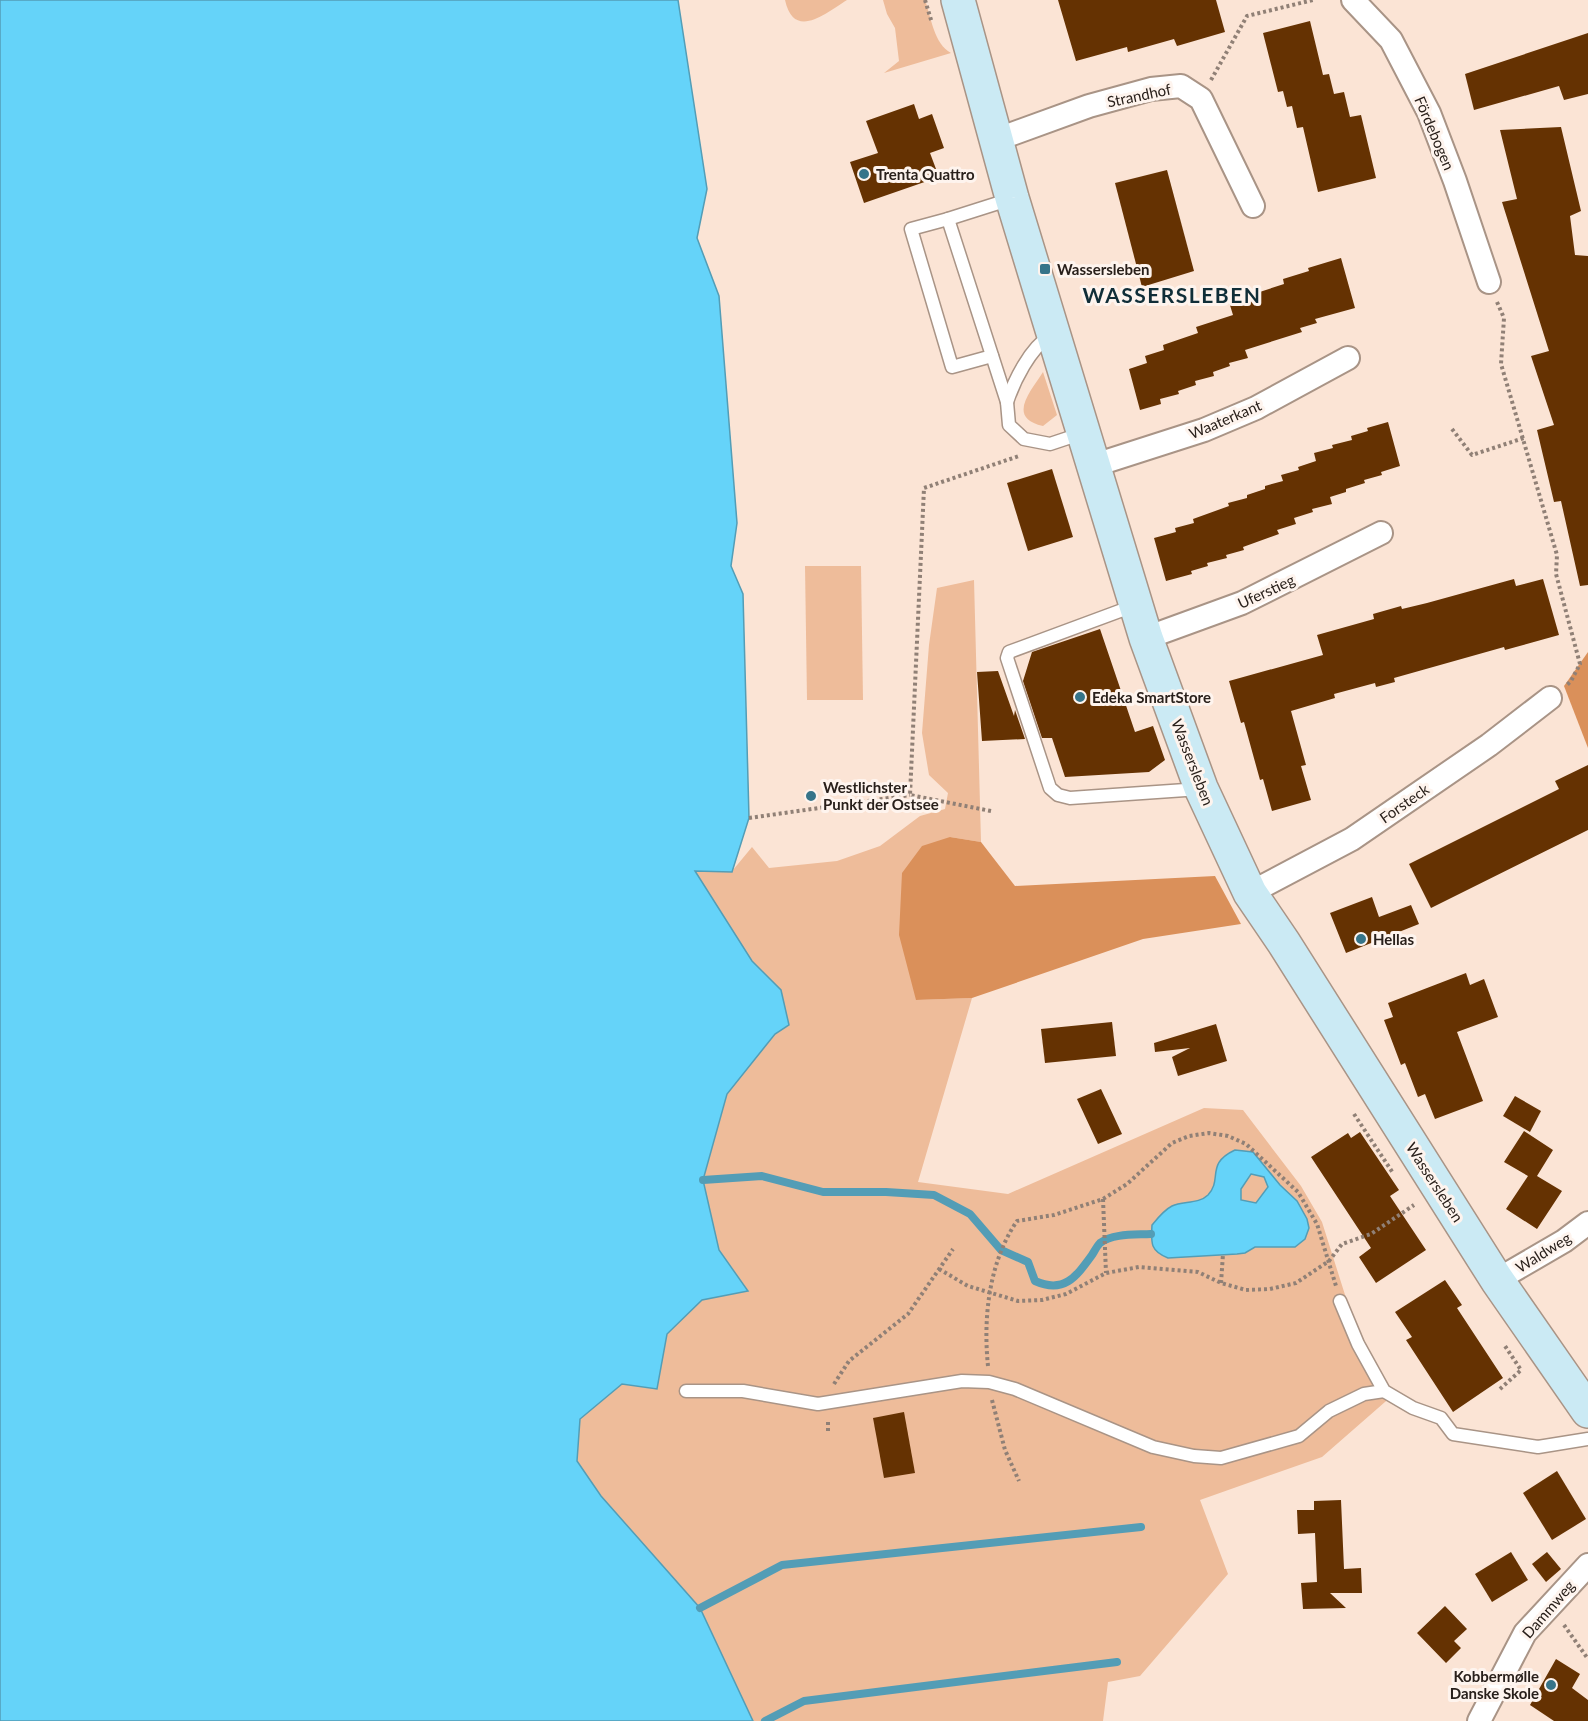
<svg xmlns="http://www.w3.org/2000/svg" width="1588" height="1721" font-family="Lato,sans-serif">
<rect width="100%" height="100%" fill="#fbe4d5"/>
<g fill="#eebc9a">
<path d="M678,0l29,189 -10,49 22,58 18,227 -6,43 12,28 6,224 -16,52 19,-23 17,21 68,-7 43,-15 40,-30 25,-7 3,-16 -19,-18 -7,-42 7,-88 8,-57 37,-8 7,262 -31,-5 -34,163 56,-2 -54,184 90,12 196,-86 39,2 58,76 21,36 24,76 18,43 29,54 -71,62 -122,43 28,74 -88,102 -32,6 -5,39h-350l-53,-113 -99,-112 -24,-35 2,-42 43,-35 35,5 10,-55 35,-34 46,-10 -29,-40 -16,-70 24,-86 -48,-210z"/>
<path d="M785,0h62c-21,13 -53,41 -62,0z"/>
<path d="M883,0h42c6,17 9,44 26,53l-67,20 15,-12 -4,-33 -8,-14z"/>
<path d="M1043,372l14,43 -14,11c-37,-8 -12,-35 0,-54z"/>
<path d="M805,566h56l2,134h-56z"/>
</g>
<g fill="#da905a">
<path d="M1588,652v96l-24,-62z"/>
<path d="M950,837l31,5 34,44 200,-10 26,48 -98,15 -171,59 -56,2 -17,-65 3,-62 20,-27z"/>
</g>
<g fill="#65d3f9" stroke="#539db6" stroke-width="1.5" fill-rule="evenodd">
<path d="M0,0h678l29,189 -10,49 22,58 18,227 -6,43 12,28 6,224 -17,54 -37,-1 57,90 29,29 8,35 -14,9 -48,60 -24,86 16,70 29,41 -46,9 -35,34 -10,55 -35,-5 -42,35 -3,42 24,35 99,112 53,113h-753z"/>
<path d="M1235,1150l18,2 27,33 17,16 10,18 2,9 -4,11 -10,8h-40l-10,6 -8,1 -69,4c-18,-7 -17,-15 -16,-33 5,-6 12,-15 20,-19 11,-5 27,-2 36,-11 15,-16 -3,-31 27,-45zM1251,1174l13,3 4,10 -12,16 -15,-3v-11z"/>
</g>
<g fill="none" stroke-linecap="round" stroke-linejoin="round">
<g stroke="#539db6" stroke-width="8">
<path d="M703,1180l59,-4 61,16h63l48,3 36,19 31,36 27,12 7,19c29,13 41,-4 57,-26 2,-3 5,-9 8,-12 13,-10 36,-8 51,-9"/>
<path d="M700,1608l82,-43 359,-38"/>
<path d="M765,1721l39,-20 313,-39"/>
</g>
</g>
<g fill="#653202">
<path d="M1058,0h158l9,32 -48,14 -3,-7 -46,13 -1,-5 -51,14z"/>
<path d="M1310,21l13,54 6,-1 5,20 10,-2 6,25 11,-2 15,63 -58,14 -15,-65 -6,1 -5,-22 -5,1 -4,-16 -5,1 -15,-59z"/>
<path d="M1588,33v61l-24,6 -5,-14 -85,24 -9,-36z"/>
<path d="M914,104l5,15 13,-5 12,34 -14,5 9,24 -75,26 -14,-41 28,-9 -12,-32z"/>
<path d="M1561,127l20,84 -11,5 5,39 13,1v329l-8,1 -19,-85 -7,1 -17,-72 17,-5 -23,-69 18,-5 -47,-149 15,-3 -17,-69z"/>
<path d="M1167,170l27,101 -52,16 -27,-104z"/>
<path d="M1341,258l14,50 -40,11 2,4 -17,5 2,4 -57,18 3,8 -19,5 1,3 -17,6 1,4 -19,5 1,4 -18,6 1,3 -19,5 1,5 -21,6 -11,-41 18,-6 -2,-7 19,-6 -1,-5 35,-12 -2,-6 37,-12 -4,-13 55,-18 -1,-5 26,-8 -1,-3z"/>
<path d="M1388,422l12,44 -19,6 1,3 -18,5 1,3 -19,6v3l-16,5 2,7 -20,5 1,3 -19,6 2,6 -19,6 2,4 -36,13 1,3 -18,5 1,3 -20,5 1,3 -17,5 1,3 -26,7 -12,-43 22,-6 -1,-4 19,-5 -1,-4 36,-13 -1,-3 19,-5v-3l18,-6v-3l18,-5 -2,-6 18,-5 -1,-3 18,-6 -2,-8 19,-5 -1,-3 20,-5 -1,-4 17,-5 -1,-3z"/>
<path d="M1052,469l21,68 -45,14 -21,-68z"/>
<path d="M1514,579l2,7 27,-7 16,56 -54,15 -1,-3 -110,31 1,4 -19,5 -1,-4 -41,11 1,4 -44,13 15,54 -5,1 10,34 -39,11 -9,-32 -3,1 -16,-58 -3,1 -12,-42 94,-26 -6,-20 57,-16 -1,-5 28,-8 1,3 25,-6z"/>
<path d="M1100,629l35,103 18,-6 12,34 -16,12 -84,5 -13,-39h-10l-19,-57 9,-29z"/>
<path d="M998,671l16,45 1,-6 10,29 -43,2 -5,-69z"/>
<path d="M1588,765v65l-157,78 -22,-44 150,-75 -4,-8z"/>
<path d="M1372,897l7,20 32,-12 8,19 -73,29 -16,-40z"/>
<path d="M1466,973l4,12 14,-6 14,38 -41,15 26,69 -48,18 -10,-25 -7,3 -13,-34 -4,2 -17,-45 9,-3 -5,-14z"/>
<path d="M1112,1022l4,34 -71,7 -4,-34z"/>
<path d="M1216,1024l11,37 -49,15 -6,-19 18,-9 -35,4 -1,-9z"/>
<path d="M1101,1089l21,45 -24,10 -21,-45z"/>
<path d="M1515,1096l26,15 -11,21 -27,-16z"/>
<path d="M1524,1131l29,19 -16,26 25,15 -25,38 -31,-20 22,-33 -24,-14z"/>
<path d="M1360,1132l39,58 -9,6 36,54 -50,33 -17,-26 12,-9 -60,-91 37,-24 3,5z"/>
<path d="M1445,1280l17,25 -5,3 46,70 -50,34 -47,-72 6,-3 -17,-25z"/>
<path d="M904,1412l11,61 -31,5 -11,-60z"/>
<path d="M1557,1471l29,48 -34,21 -29,-47z"/>
<path d="M1341,1500l3,69 17,-1 1,25h-32l16,15 -43,1 -2,-26 16,-1 -2,-49 -17,1 -1,-24h17v-9z"/>
<path d="M1511,1552l17,28 -36,22 -17,-28z"/>
<path d="M1547,1552l14,17 -15,13 -14,-18z"/>
<path d="M1445,1606l22,23 -13,12 7,7 -15,15 -29,-30z"/>
<path d="M1556,1659l24,15 -8,14 16,12v21h-34l-24,-16z"/>
</g>
<g fill="none" stroke-linecap="round" stroke-linejoin="round">
<defs>
<g id="lane">
<path d="M1011,199l-63,20 59,183 2,23 15,14 26,5 33,-11"/>
<path d="M948,219l-37,10 41,138 40,-11"/>
<path d="M1007,402c7,-21 23,-54 43,-66"/>
<path d="M1136,605l-127,47 -2,6 43,130 8,7 12,3 130,-9"/>
<path d="M1340,1301l18,43 26,47 29,17 28,10 12,16 85,13 50,-8"/>
<path d="M686,1391h57l75,13 144,-23 27,1 26,7 138,58 41,9 27,2 78,-22 30,-25 35,-17 20,-3"/>
</g>
<g id="street">
<path d="M1353,0l38,40 38,73 26,68 34,101"/>
<path d="M998,139l91,-33 62,-17 30,-3 20,13 52,107"/>
<path d="M1095,465l109,-35 52,-22 92,-50"/>
<path d="M1146,638l96,-35 139,-70"/>
<path d="M1250,893l102,-54 137,-94 61,-47"/>
<path d="M1497,1280l67,-39 24,-18"/>
<path d="M1479,1721l46,-88 63,-68"/>
</g>
<path id="secondary" d="M958,0l54,198 134,440 55,150 49,105 34,50 213,337 91,131"/>
</defs>
<use href="#lane" stroke="#a99486" stroke-width="15"/>
<use href="#street" stroke="#a99486" stroke-width="26"/>
<use href="#secondary" stroke="#a99486" stroke-width="36"/>
<g stroke="#908076" stroke-width="4" stroke-dasharray="3 3" stroke-linecap="butt">
<path d="M925,0l7,23"/>
<path d="M1211,80l36,-64 66,-16"/>
<path d="M1497,302l7,16 -3,46 56,191 -1,19 24,90 -9,17 -4,4"/>
<path d="M1452,429l20,26 52,-17"/>
<path d="M991,811l-81,-16 14,-307 95,-32"/>
<path d="M749,818l161,-23"/>
<path d="M1354,1114l39,59"/>
<path d="M1103,1199l3,74"/>
<path d="M939,1269l29,17 50,15 24,-1 24,-6 40,-21 33,-6 59,5 23,11 25,7 24,-1 26,-6 33,-22 13,-17 29,-10 43,-29"/>
<path d="M1221,1283l2,-29"/>
<path d="M988,1366c-5,-49 1,-104 29,-145l37,-6 49,-16 24,-15 45,-41 17,-7 20,-3 19,3 18,8 52,48 19,32 19,62"/>
<path d="M834,1384l15,-23 59,-47 45,-65"/>
<path d="M1500,1389l21,-19 -16,-24"/>
<path d="M992,1400l13,50 14,31"/>
<path d="M828,1431v-11"/>
<path d="M1564,1625l24,34"/>
</g>
<use href="#lane" stroke="#fff" stroke-width="12"/>
<use href="#street" stroke="#fff" stroke-width="22"/>
<use href="#secondary" stroke="#cbeaf4" stroke-width="33"/>
</g>
<g fill="#367489" stroke="#fef4ee" stroke-width="2">
<circle cx="864" cy="174" r="6"/>
<rect x="1039" y="263" width="12" height="12" rx="3"/>
<circle cx="1080" cy="697" r="6"/>
<circle cx="811" cy="796" r="6"/>
<circle cx="1361" cy="939" r="6"/>
<circle cx="1551" cy="1685" r="6"/>
</g>
<g text-anchor="middle" dominant-baseline="central" stroke-width="6" stroke-linejoin="round" paint-order="stroke">
<g font-size="15" fill="#29201b" stroke="#fef4ee">
<text transform="translate(1139 95) rotate(-12)">Strandhof</text>
<text transform="translate(1435 133) rotate(67)">Fördebogen</text>
<text transform="translate(1225 419) rotate(-23)">Waaterkant</text>
<text transform="translate(1266 591) rotate(-25)">Uferstieg</text>
<text transform="translate(1193 762) rotate(69)">Wassersleben</text>
<text transform="translate(1404 803) rotate(-35)">Forsteck</text>
<text transform="translate(1435 1182) rotate(57)">Wassersleben</text>
<text transform="translate(1543 1252) rotate(-32)">Waldweg</text>
<text transform="translate(1548 1609) rotate(-49)">Dammweg</text>
</g>
<g font-size="15" font-weight="bold" fill="#29201b" stroke="#fef4ee" text-anchor="start">
<text x="876" y="174">Trenta Quattro</text>
<text x="1057" y="269">Wassersleben</text>
<text x="1092" y="697">Edeka SmartStore</text>
<text x="823" y="787">Westlichster<tspan x="823" dy="17">Punkt der Ostsee</tspan></text>
<text x="1373" y="939">Hellas</text>
<text x="1539" y="1676" text-anchor="end">Kobbermølle<tspan x="1539" dy="17">Danske Skole</tspan></text>
</g>
<g font-size="21" font-weight="bold" letter-spacing="1.5" fill="#102e38" stroke="#fef4ee">
<text x="1172" y="294">WASSERSLEBEN</text>
</g>
</g>
</svg>
